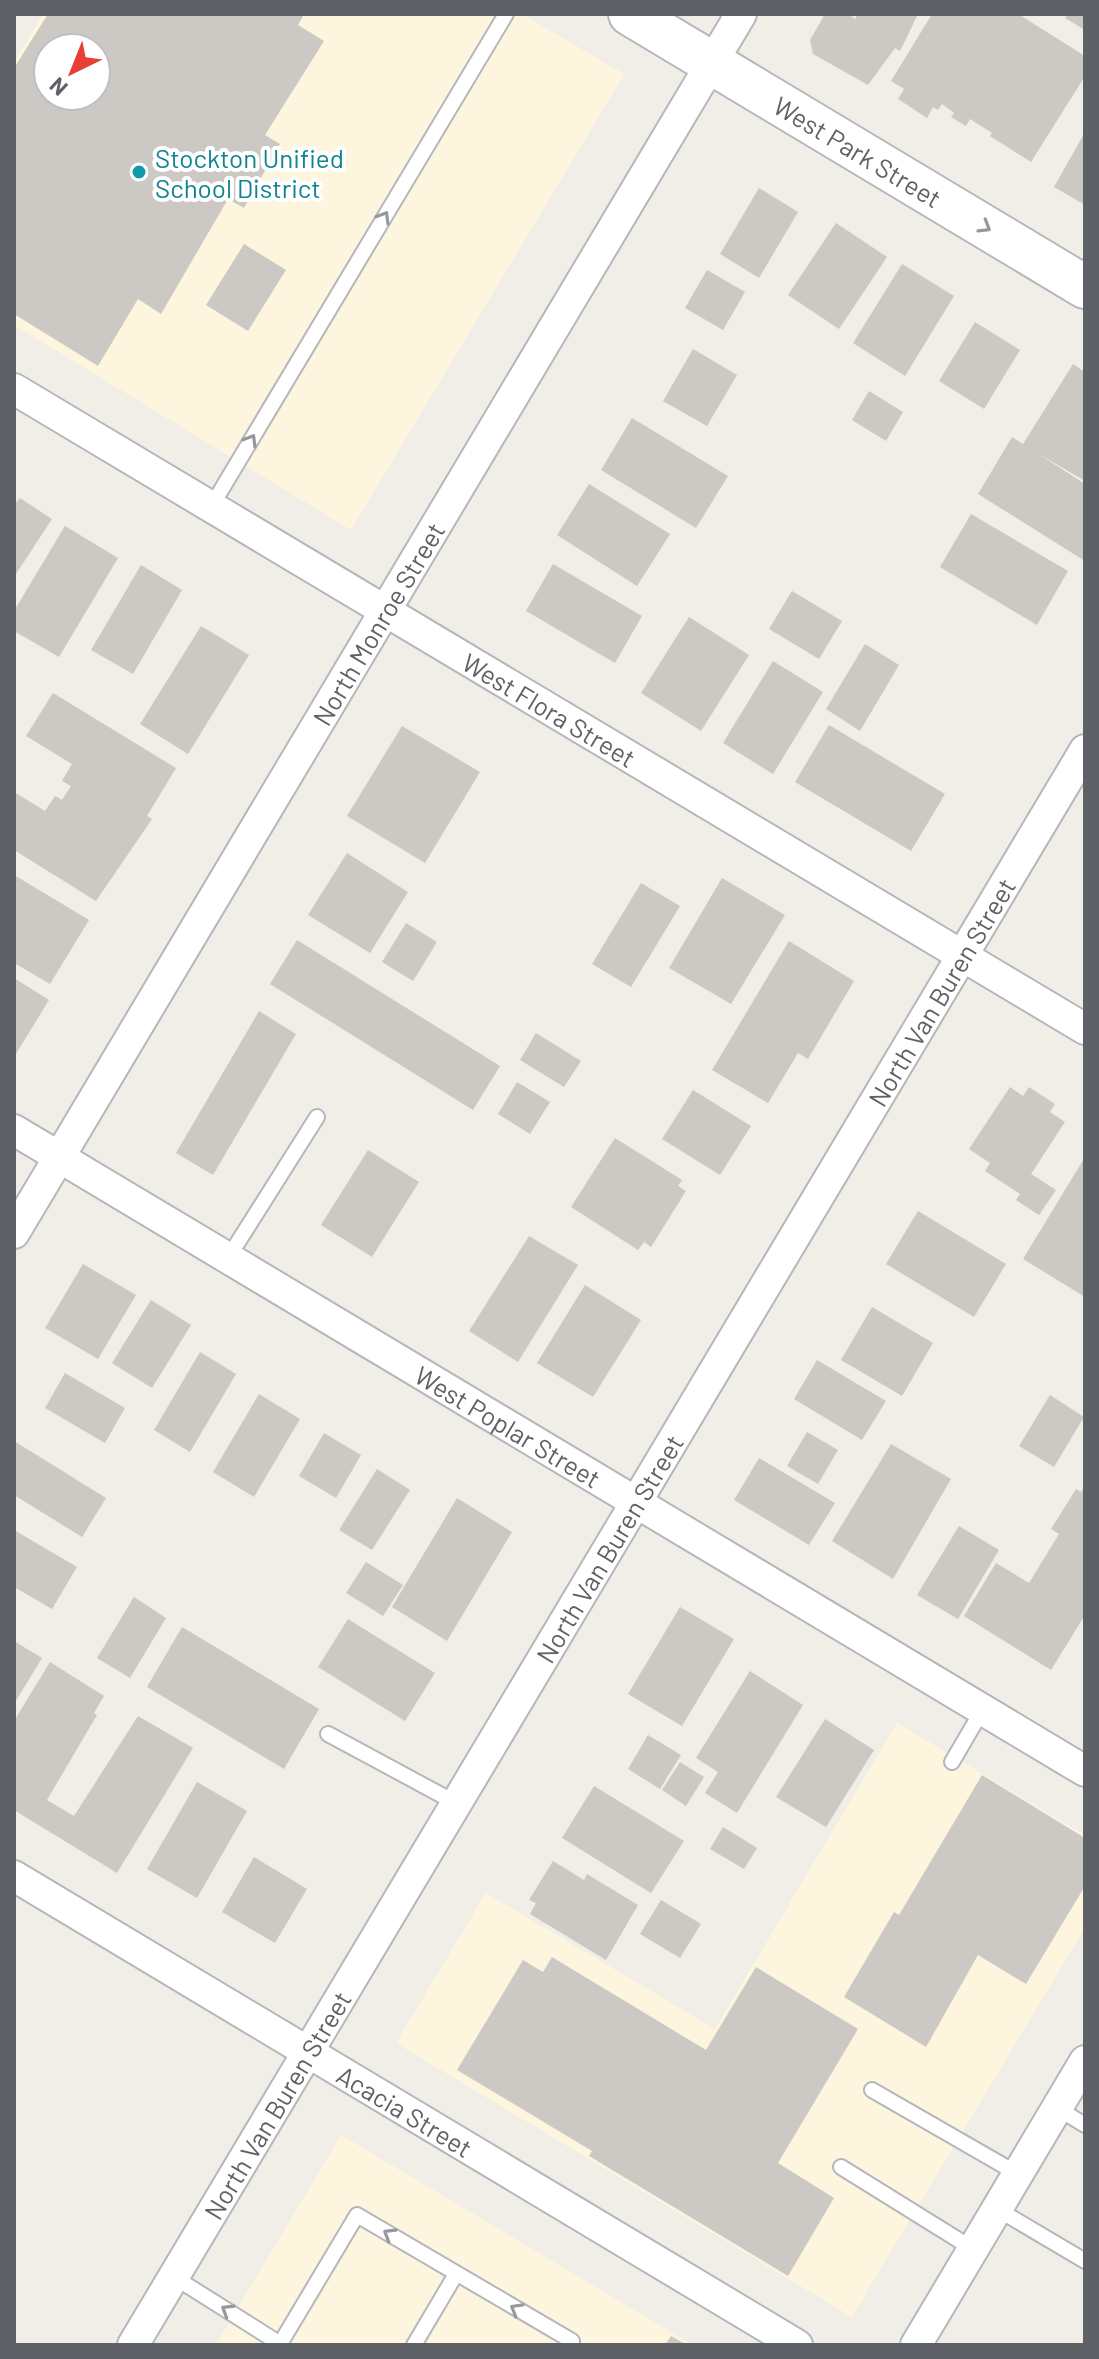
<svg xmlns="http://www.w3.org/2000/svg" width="1099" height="2359" font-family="Barlow,sans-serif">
<rect width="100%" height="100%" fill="#f0eee7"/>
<g fill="#fdf5de" fill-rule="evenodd">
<path d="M43,14h479l102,60 -273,456 -337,-205v-263zM48,48h48v48h-48z"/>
<path d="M897,1723l188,112v92l-233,390 -456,-274 90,-150 229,136z"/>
<path d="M341,2135l352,210h-477z"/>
</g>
<g fill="#ccc8c4" fill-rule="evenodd">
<path d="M48,14h256l-6,11 26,16 -59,94 15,9 -36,64 -16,-9 -67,115 -23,-15 -40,67 -84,-52v-246zM48,48h48v48h-48z"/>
<path d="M825,14h23l7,5 3,-5h60l-18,37 -5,-3 -27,37 -55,-31 -3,-14z"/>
<path d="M932,14h86l67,42v20l-54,86 -41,-26 2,-3 -22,-14 -4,7 -15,-9 3,-4 -12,-9 -4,6 -5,-3 -6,11 -29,-19 6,-10 -13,-8z"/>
<path d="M1068,14h17v16l-20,-12z"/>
<path d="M1085,132v73l-31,-18z"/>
<path d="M759,188l39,24 -39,66 -39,-24z"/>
<path d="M836,223l51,34 -48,72 -51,-34z"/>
<path d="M244,244l42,26 -38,61 -42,-26z"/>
<path d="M902,264l52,32 -49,80 -52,-33z"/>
<path d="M707,270l38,22 -22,38 -38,-22z"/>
<path d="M975,322l45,28 -36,59 -45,-28z"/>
<path d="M693,349l44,26 -30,51 -44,-25z"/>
<path d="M1073,364l12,8v109l-48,-28 48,31v77l-107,-67 34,-57 11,7z"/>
<path d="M869,391l34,21 -17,29 -34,-21z"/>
<path d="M632,418l96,58 -32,52 -95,-58z"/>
<path d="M589,484l81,50 -33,52 -80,-51z"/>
<path d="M20,498l32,21 -38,58v-77l3,2z"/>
<path d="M971,514l97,57 -31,54 -97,-58z"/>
<path d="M65,526l53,32 -59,99 -45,-26v-20z"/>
<path d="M553,564l89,52 -27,47 -89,-52z"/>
<path d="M141,565l41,25 -49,84 -42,-24z"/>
<path d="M792,591l50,30 -23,38 -50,-30z"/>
<path d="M689,617l60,38 -48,76 -60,-38z"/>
<path d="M201,626l48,29 -61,99 -48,-30z"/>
<path d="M865,644l34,21 -39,66 -34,-22z"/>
<path d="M773,661l50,31 -50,82 -50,-31z"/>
<path d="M53,693l123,75 -29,48 5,3 -56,82 -82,-51v-58l31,19 10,-15 7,4 9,-14 -9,-5 10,-17 -46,-28z"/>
<path d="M829,725l116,69 -34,57 -116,-69z"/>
<path d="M402,726l78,46 -55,91 -78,-47z"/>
<path d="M347,853l61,39 -38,61 -62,-38z"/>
<path d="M14,875l75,45 -39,64 -36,-21z"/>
<path d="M722,878l63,37 -54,89 -62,-36z"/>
<path d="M641,883l39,23 -49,81 -39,-23z"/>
<path d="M406,923l31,19 -24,39 -31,-19z"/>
<path d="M297,940l203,126 -27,44 -203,-126z"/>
<path d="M789,941l65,40 -46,78 -10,-6 -30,50 -56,-33z"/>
<path d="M14,978l35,22 -35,57z"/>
<path d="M259,1011l37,23 -83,141 -37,-22z"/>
<path d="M536,1033l45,28 -17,26 -44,-27z"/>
<path d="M517,1082l33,20 -20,32 -32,-20z"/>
<path d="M1010,1087l13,9 6,-9 26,17 -5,8 15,10 -34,52 25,16 -17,25 -23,-15 4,-6 -35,-23 5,-8 -21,-14z"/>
<path d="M693,1090l58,36 -31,49 -58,-36z"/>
<path d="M615,1138l67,42 -4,6 8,5 -35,56 -7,-5 -6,8 -67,-43z"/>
<path d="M368,1150l51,32 -47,75 -51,-32z"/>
<path d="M1085,1157v140l-62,-38z"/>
<path d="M918,1211l88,53 -32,53 -88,-53z"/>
<path d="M529,1236l49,29 -60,97 -49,-31z"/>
<path d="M83,1264l53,31 -38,64 -53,-31z"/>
<path d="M585,1285l56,35 -48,77 -56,-34z"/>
<path d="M151,1300l40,25 -39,63 -40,-25z"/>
<path d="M872,1307l61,36 -31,53 -61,-36z"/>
<path d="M200,1352l36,22 -46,78 -36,-22z"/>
<path d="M817,1360l69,41 -24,39 -68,-41z"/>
<path d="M65,1373l60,35 -20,35 -60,-35z"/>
<path d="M259,1394l41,25 -46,78 -41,-25z"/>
<path d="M1050,1395l34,22 -30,50 -35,-21z"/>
<path d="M807,1432l31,18 -20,34 -31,-18z"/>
<path d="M324,1433l37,22 -25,43 -37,-22z"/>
<path d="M14,1441l92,57 -24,39 -68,-42z"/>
<path d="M891,1444l60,35 -58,100 -61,-38z"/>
<path d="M759,1458l76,45 -26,42 -75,-45z"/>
<path d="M377,1469l33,21 -38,60 -33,-20z"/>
<path d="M1085,1486v129l-34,55 -87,-54 32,-53 33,20 30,-49 -8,-5 25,-40 5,3z"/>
<path d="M457,1498l55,34 -65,109 -55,-34z"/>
<path d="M959,1526l40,24 -41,69 -41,-24z"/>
<path d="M14,1530l63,37 -25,42 -38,-22z"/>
<path d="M366,1562l37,23 -20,31 -37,-23z"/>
<path d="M134,1597l32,21 -36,60 -33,-20z"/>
<path d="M680,1607l54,32 -52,87 -54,-32z"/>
<path d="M348,1619l87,54 -30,48 -87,-54z"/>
<path d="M182,1627l137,82 -35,60 -137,-82z"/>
<path d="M14,1641l28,17 -28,46z"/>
<path d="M50,1662l54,34 -10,17 3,2 -50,85 27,16 64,-100 55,32 -76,125 -103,-63v-89z"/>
<path d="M750,1671l53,34 -66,108 -32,-20 13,-21 -22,-14z"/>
<path d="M825,1719l49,31 -48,77 -50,-30z"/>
<path d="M648,1735l33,20 -21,34 -32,-20z"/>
<path d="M680,1762l24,15 -18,29 -24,-16z"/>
<path d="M982,1775l103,63v48l-59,98 -48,-29 -52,92 -82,-50 50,-85 5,3z"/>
<path d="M197,1782l50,29 -50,87 -50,-29z"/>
<path d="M594,1786l90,55 -33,52 -89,-55z"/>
<path d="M723,1827l34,21 -13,21 -34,-20z"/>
<path d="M254,1857l53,32 -32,54 -53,-31z"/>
<path d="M553,1861l31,19 3,-6 51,31 -32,55 -76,-46 6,-11 -7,-3z"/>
<path d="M661,1900l40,24 -21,34 -40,-24z"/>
<path d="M552,1957l154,93 50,-83 102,62 -80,134 56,35 -46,78 -199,-120 3,-5 -135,-81 66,-110 20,12z"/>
<path d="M671,2336l16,9h-22z"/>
</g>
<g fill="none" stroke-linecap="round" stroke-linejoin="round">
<defs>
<g id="lane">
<path d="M211,507l295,-493"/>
<path d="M228,1258l89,-141"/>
<path d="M328,1734l128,69"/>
<path d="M952,1762l31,-53"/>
<path d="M872,2090l146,84"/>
<path d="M1057,2108l28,17"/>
<path d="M841,2167l132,82"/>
<path d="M997,2209l88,52"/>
<path d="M174,2277l108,68"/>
<path d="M280,2344l77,-129 215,126 -2,4"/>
<path d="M414,2345l42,-71"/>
</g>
<g id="street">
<path id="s1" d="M14,389l1071,640"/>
<path id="s2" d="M14,1130l1071,641"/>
<path id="s3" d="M14,1233l727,-1219"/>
<path id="s4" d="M14,1876l783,469"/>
<path id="s5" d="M133,2345l952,-1595"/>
<path d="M916,2345l169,-284"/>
</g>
<g id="secondary">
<path id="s6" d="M630,14l455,273"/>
</g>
</defs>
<use href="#lane" stroke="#b4b7bb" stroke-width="18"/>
<use href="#street" stroke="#b4b7bb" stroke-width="34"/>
<use href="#secondary" stroke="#b5b9bd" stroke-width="46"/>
<use href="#lane" stroke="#fff" stroke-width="14"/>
<use href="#street" stroke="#fff" stroke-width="30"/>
<use href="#secondary" stroke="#fff" stroke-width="42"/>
</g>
<defs><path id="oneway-chevron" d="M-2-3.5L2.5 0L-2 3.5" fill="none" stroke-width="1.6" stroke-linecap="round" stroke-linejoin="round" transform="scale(2)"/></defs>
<g stroke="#96999c">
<use href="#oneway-chevron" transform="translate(384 217) rotate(-59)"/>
<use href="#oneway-chevron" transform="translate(985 227) rotate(31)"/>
<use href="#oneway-chevron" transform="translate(251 440) rotate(-59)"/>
<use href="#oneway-chevron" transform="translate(389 2234) rotate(-149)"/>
<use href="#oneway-chevron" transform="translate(516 2309) rotate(-150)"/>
<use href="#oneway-chevron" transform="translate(227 2310) rotate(-148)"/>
</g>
<circle fill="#0f9aa8" stroke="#fff" stroke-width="3" cx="139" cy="172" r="8"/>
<g text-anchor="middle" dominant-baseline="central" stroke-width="8" stroke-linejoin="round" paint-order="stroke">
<g font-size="26" fill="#5e6266" stroke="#fff">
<text stroke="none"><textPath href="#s6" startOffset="266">West Park Street</textPath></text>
<text stroke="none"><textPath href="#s3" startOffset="710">North Monroe Street</textPath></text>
<text stroke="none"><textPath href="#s1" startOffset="624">West Flora Street</textPath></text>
<text stroke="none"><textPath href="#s5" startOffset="1576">North Van Buren Street</textPath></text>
<text stroke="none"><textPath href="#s2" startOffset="576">West Poplar Street</textPath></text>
<text stroke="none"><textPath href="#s5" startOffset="928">North Van Buren Street</textPath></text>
<text stroke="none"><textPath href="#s5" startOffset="280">North Van Buren Street</textPath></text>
<text stroke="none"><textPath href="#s4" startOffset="456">Acacia Street</textPath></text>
</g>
<g font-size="26" fill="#0d838f" stroke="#fff" text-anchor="start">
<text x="155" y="157">Stockton Unified<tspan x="155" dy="30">School District</tspan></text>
</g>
</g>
<rect width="1099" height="2359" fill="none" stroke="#5e6266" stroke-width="32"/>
<g transform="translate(72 72) rotate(223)"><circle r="38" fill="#ffffff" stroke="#bfc0c2" stroke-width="2"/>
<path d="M0-6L14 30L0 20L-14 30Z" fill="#e73f36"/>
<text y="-12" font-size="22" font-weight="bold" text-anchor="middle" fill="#5e6266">N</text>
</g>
</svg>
